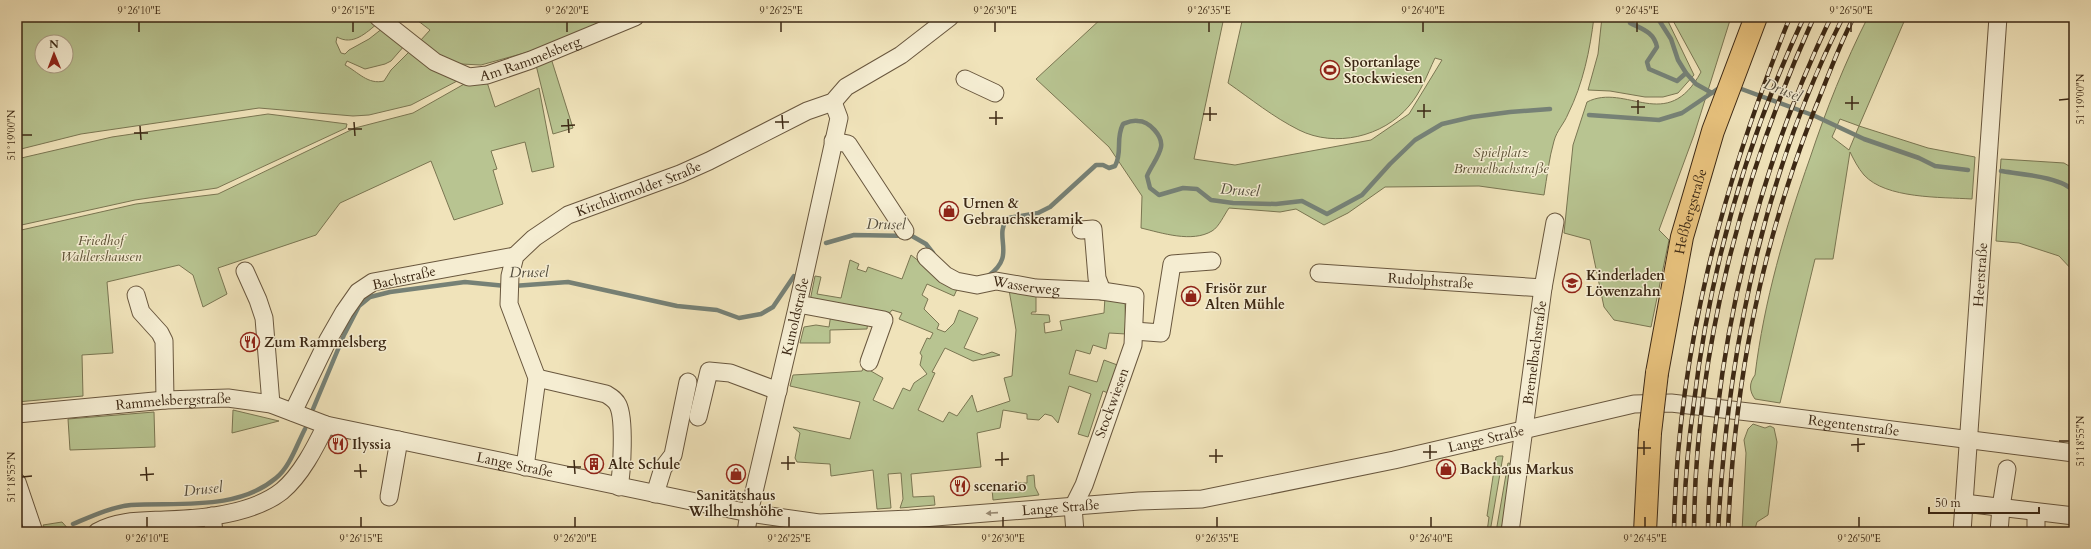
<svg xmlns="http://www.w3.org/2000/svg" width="2091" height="549" font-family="Cardo,serif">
<rect width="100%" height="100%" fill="#f0e3ba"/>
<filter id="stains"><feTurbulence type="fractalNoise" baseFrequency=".005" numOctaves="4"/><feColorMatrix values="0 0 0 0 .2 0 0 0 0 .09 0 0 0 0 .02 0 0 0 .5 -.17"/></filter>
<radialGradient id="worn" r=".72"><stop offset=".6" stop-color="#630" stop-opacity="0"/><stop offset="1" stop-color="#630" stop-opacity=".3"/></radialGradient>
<g fill="#b8c491" stroke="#7a7652" fill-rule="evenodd">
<path d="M17,17h355l6,6c-12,10 -25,23 -41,14l-1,5 5,11 4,1 4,-4 20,-11 14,-11 22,17 -14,16 -6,3 -20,5 -18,-8 -2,4c13,7 23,20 39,16l7,-11 20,-20 50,29 -50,26 -42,10 -16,1 -94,-8 -178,26 -64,16zM42,42h24v24h-24z"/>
<path d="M413,17h213l-69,27 -76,21 -20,-1 -4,3 -14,-8 -23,-18 10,-11z"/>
<path d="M1103,17h121l-30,142 41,6 136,-25 38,-26 33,-54 -7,-2c-8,17 -14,34 -26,48 -26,31 -74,42 -110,24 -26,-13 -48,-31 -71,-47l15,-66h351c-4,33 -11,67 -26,97 -4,10 -11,16 -14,27 -5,17 -7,36 -10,54l-65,-9 -94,1 -37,26 -24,12 -28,-16 -16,3 -51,-4c-5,7 -10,19 -17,23 -20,12 -50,2 -71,-3l1,-32 -33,-49 -73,-68z"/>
<path d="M1602,17h64l28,58 -16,18 -15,4h-18l-35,-6 -22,-1 10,-36z"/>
<path d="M1671,17h60l-37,118 -35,95 10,10 -18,87 -37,-7 -10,-13 -14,-67 -26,-7 9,-88 14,-43c39,-20 80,33 114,-30z"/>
<path d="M1868,17h38l-47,109 69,22 47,9 -3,42c-31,-2 -86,0 -108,-24 -6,-7 -10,-15 -14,-23l-17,107h-18l-35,144 -25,-4c-6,-8 -6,-16 0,-24 9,-74 30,-146 55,-217 16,-48 35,-96 58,-141zM1840,119l19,7 -10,24 -17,-13z"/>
<path d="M550,55l23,73 -20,6 -18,-73z"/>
<path d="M486,79l9,28 44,-19 15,79 -22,5 -7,-30 -34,9 6,18 -4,1 10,34 -49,16 -23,-59 -91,42 -24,32 -98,33 9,26 -24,13 -10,-32 -14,-10 -72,17 6,71 -31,2 1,41 -66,6v-171l119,-27 82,-10 137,-66 58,-15 53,-30z"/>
<path d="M268,114l79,10 -1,4 -129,60 -82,12 -118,26v-67l95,-22z"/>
<path d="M2001,159l63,4 10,6v103l-15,-16 -40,-13 -23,-2z"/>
<path d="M911,255l31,24 16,8 -4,9 -27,-12 -5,11 6,4 -4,10 15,15 -2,5 8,3 9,-9 5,-13 19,8 -14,30 19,7 9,-3 8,3 -27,6 -28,-13 -13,24 3,1 -17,37 25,12 6,-10 8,4 15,-21 5,17 33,-11 -6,-23 8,-2 4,-46 -7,-40 27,5v17h-4l-1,2 18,1 1,7 -6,1 1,10 17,-3 -2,-9 44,-8 1,-16 20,6 1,31 -17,-1 -3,16 -13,-4 -3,9 -14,-4 -7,24 28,8 7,-22 16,6 -12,27 -5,-2 -15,46 -10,-3 13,-40 -22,-8 -11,37 -6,-7 -7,-2 -6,6 -12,-1v-5l-24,-4 -3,18 -23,5 4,34 -70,7 2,23 21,-1 1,9 -35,3 3,-9 -2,-26 -13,1 3,34 -14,1 -4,-39 -42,6 -1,-12 -33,-2 -2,-4 5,-25 -7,-6 57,12 10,-37 -70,-16 3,-11 69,-4 2,-4 19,11 -10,22 20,9 10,-21 7,3 4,-8 13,-9 -7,-9 2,-9 -2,-3 7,-15 3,1 3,-6 -34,-14 3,-6 -10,-3 -4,5 -78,-14 5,-25 6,1 -4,17 24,4 9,-38 9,4 -2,5 9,3 2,-5 34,12z"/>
<path d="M831,314l37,6 -1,9 -37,1v13h-30l4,-16 12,-2 13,2z"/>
<path d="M233,410l46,11 -47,12z"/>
<path d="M154,412l1,35 -85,3 -2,-31z"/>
<path d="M1753,424l12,4 5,-2 4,2 3,14 -9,73 -11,7 -3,10h-12l4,-79 -2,-13 4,-11z"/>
<path d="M1499,456h4l-13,76h-3l2,-15 -2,-1 9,-59z"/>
<path d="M1508,463l5,1 -12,68h-5z"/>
<path d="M1034,475l1,12 4,8 -46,5 -1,-11 25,-2v-4h10v-7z"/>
<path d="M62,522l9,10 -26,-3 -2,-4z"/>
</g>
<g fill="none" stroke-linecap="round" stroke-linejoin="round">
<g stroke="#768176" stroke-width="4.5">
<path d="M1629,17l1,6c12,6 24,9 27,24l-10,15 2,7 28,12 9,-8"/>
<path d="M1657,17l14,22 7,21 8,13 10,11 16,9"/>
<path d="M1736,87l79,29 49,23 55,19 16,8 33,4"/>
<path d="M1589,115l70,5 23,-7 40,-27"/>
<path d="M2001,171c18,3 63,6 73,21"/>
<path d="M826,243l28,-8 58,1 14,8 7,9"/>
<path d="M988,276c30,-21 4,-39 20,-58l30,-5 12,-6 46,-42h7l6,3 6,-2c8,-15 0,-26 8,-42 5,-2 9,-4 15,-3 11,0 25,15 23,26 -2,10 -10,19 -14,29l3,12 9,7 24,-7 14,1 14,11 22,3 43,1 26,-3 25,13 35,-19 28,-31 25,-24 27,-16 30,-7 38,-5 40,-3"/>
<path d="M513,286l55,-4 109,24 40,4 22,8 22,-4 12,-7 21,-31"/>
<path d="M313,409l31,-74 15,-29 11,-9 20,-5 75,-10 41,4"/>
<path d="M73,524c19,-8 38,-17 58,-19 47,-3 106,6 145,-27 14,-11 21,-34 29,-49"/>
</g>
<defs>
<g id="minor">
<path id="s1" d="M378,17l57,45 34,15 18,-2 44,-15 104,-43"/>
<path d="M965,79l30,14"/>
<path d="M833,141l15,3 57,87"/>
<path d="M1081,230l12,-1 4,49 5,13"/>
<path id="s2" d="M926,257l19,18 11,6 21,4 19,-4 40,7 66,3 33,5 -2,49 -49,140 -11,22 2,25"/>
<path d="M245,271l13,29 6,18 7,86"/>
<path id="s3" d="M1319,273l224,15"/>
<path d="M136,295l5,17 19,21 4,8 1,59"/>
<path d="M798,304l86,16 -15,42"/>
<path d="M1134,331l27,2 11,-69 40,-3"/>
<path d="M537,378l69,16c5,3 9,5 12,11 7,14 4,66 1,82"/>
<path d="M293,412l35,-72 16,-28 14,-20 15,-10 142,-26"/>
<path id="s4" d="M17,414l148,-14 63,-2 43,6 55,21 423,88 70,10 91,-4 229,-18 63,-2 192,-39 240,-56 37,-1 95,11 308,39"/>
<path d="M698,417l11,-46 21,2 48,18"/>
<path id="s5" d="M525,467l12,-89 -28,-74 1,-28 5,-20 19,-18 34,-23 112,-41 29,-13 98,-50 26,-9 13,-15 55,-32 49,-38"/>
<path d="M17,482l17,50"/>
<path d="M655,494l8,-26 10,-13 15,-73"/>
<path d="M389,497l10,-57"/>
<path d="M1964,503l110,13"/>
<path d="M212,516l2,16"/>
<path d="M97,532c20,-12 46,-11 68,-12 36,-1 88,-6 117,-29 19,-16 33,-43 44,-66"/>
<path id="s6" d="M746,532l3,-19 49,-209 41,-186 -6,-16"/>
<path id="s7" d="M1510,532l33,-244 12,-66"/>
<path id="s8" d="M1962,532l36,-515"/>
<path d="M1999,532l2,-25 6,-38"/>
<path d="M2036,532v-20"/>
</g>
<g id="major">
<path id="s9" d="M1657,373l25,-136 31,-106 43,-114"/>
<path d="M1645,532l5,-99"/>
</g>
</defs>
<use href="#minor" stroke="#69573e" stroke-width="19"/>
<use href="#major" stroke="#3c2814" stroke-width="24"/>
<use href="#minor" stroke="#f5edd2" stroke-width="17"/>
<use href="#major" stroke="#e8c27d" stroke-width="22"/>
<defs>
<g id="rail">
<path d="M1674,532c3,-181 49,-348 116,-515"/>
<path d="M1684,532c0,-43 4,-87 10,-130 16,-133 53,-263 110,-385"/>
<path d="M1694,532c1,-178 47,-354 120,-515"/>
<path d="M1708,532c0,-39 4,-79 9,-118 16,-138 54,-272 114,-397"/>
<path d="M1718,532c9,-178 44,-355 125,-515"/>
<path d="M1728,532c6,-148 32,-282 86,-421 13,-31 24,-64 40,-94"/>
</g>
</defs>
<use href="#rail" stroke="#3c2814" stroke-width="4.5"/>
<use href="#rail" stroke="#f5edd2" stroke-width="3" stroke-dasharray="9" stroke-linecap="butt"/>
<defs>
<path id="major-bridge" d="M1650,433l7,-60"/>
</defs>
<use href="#major-bridge" stroke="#3c2814" stroke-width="24" stroke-linecap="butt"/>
<use href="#major-bridge" stroke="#e8c27d" stroke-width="22"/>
</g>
<defs><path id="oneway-solid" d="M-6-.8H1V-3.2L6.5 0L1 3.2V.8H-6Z"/></defs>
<use fill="#988a73" href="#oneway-solid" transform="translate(992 513) rotate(176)"/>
<path fill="none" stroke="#3c2814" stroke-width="1.5" d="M139,22v10M353,22v10M567,22v10M781,22v10M995,22v10M1209,22v10M1423,22v10M1637,22v10M1851,22v10M1852,96v14M1638,100v14M2059,100l10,-1M1845,103h14M1424,104v14M1210,107v14M1631,107h14M996,111v14M1417,111h14M1203,114h14M782,115l1,14M989,118h14M568,119l1,14M354,122l1,14M775,122h14M140,126l1,14M561,126l14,-1M348,129h14M134,133h14M22,135h10M1858,438v14M1644,441v14M2059,441h10M1430,445v14M1851,445l14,-1M1637,448h14M1216,449v14M1002,452v14M1423,452h14M788,456v14M1209,456h14M574,460l1,14M995,460l14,-1M781,463h14M360,464l1,14M146,467l1,14M567,467h14M354,471h13M140,475l14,-1M22,477l10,-1M147,517v10M361,517v10M575,517v10M789,517v10M1003,517v10M1217,517v10M1431,517v10M1645,517v10M1859,517v10"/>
<defs>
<symbol id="stadium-ring" viewBox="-11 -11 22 22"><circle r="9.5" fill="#f5edd2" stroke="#8f2418" stroke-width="1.5"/><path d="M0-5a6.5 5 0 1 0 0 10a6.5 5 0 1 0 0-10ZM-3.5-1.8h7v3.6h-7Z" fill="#8f2418"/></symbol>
<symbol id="shop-ring" viewBox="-11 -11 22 22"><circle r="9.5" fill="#f5edd2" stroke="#8f2418" stroke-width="1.5"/><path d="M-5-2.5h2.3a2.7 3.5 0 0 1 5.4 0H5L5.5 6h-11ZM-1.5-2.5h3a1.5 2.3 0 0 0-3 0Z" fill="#8f2418"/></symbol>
<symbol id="school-ring" viewBox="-11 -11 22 22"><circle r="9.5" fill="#f5edd2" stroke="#8f2418" stroke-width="1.5"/><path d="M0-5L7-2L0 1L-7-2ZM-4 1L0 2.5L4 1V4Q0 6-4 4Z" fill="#8f2418"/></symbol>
<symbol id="restaurant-ring" viewBox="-11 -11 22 22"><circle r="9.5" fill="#f5edd2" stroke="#8f2418" stroke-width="1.5"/><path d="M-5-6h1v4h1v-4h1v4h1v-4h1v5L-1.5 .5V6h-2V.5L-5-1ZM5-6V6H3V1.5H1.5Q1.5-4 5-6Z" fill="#8f2418"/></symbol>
<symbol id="building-ring" viewBox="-11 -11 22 22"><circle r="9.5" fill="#f5edd2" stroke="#8f2418" stroke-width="1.5"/><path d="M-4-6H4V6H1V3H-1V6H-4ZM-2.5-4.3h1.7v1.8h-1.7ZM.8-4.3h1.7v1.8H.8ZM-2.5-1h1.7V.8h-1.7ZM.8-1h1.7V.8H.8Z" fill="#8f2418"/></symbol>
</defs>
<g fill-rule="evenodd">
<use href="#stadium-ring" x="1319" y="59" width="22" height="22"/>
<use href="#shop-ring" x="938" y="200" width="22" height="22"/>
<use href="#school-ring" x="1561" y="272" width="22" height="22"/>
<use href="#shop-ring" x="1180" y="285" width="22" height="22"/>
<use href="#restaurant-ring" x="239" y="331" width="22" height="22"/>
<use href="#restaurant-ring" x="327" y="433" width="22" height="22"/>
<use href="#building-ring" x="583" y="453" width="22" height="22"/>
<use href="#shop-ring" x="1435" y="458" width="22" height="22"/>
<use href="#shop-ring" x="725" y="463" width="22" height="22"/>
<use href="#restaurant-ring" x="949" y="475" width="22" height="22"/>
</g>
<g text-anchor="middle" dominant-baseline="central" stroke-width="3" stroke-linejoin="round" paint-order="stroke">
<g font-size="14" fill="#3c2814" stroke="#f5edd2">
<text stroke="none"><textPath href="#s1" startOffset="174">Am Rammelsberg</textPath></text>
<text stroke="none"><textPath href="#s5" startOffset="360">Kirchditmolder Straße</textPath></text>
<text stroke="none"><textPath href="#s9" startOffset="165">Heßbergstraße</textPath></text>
<text stroke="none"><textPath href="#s8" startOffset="258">Heerstraße</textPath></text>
<text transform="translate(404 278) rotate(-13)">Bachstraße</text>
<text stroke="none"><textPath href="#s3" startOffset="112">Rudolphstraße</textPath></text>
<text stroke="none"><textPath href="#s2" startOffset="110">Wasserweg</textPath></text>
<text stroke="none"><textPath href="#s6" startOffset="221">Kunoldstraße</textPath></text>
<text stroke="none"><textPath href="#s7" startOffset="181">Bremelbachstraße</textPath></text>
<text stroke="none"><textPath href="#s4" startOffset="157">Rammelsbergstraße</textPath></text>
<text transform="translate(1112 403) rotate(-70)">Stockwiesen</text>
<text stroke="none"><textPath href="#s4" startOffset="1864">Regentenstraße</textPath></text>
<text stroke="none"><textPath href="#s4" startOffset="1491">Lange Straße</textPath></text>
<text stroke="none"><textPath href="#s4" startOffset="507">Lange Straße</textPath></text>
<text stroke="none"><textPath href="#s4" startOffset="1059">Lange Straße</textPath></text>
</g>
<g font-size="14" font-weight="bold" fill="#3c2814" stroke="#f5edd2" text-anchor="start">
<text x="1344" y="62">Sportanlage<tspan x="1344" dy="16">Stockwiesen</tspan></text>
<text x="963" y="203">Urnen &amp;<tspan x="963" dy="16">Gebrauchskeramik</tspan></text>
<text x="1586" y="275">Kinderladen<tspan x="1586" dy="16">Löwenzahn</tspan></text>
<text x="1205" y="288">Frisör zur<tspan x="1205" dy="16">Alten Mühle</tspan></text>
<text x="264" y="342">Zum Rammelsberg</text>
<text x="352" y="444">Ilyssia</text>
<text x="608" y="464">Alte Schule</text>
<text x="1460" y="469">Backhaus Markus</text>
<text x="974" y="486">scenario</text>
<text x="736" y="495" text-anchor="middle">Sanitätshaus<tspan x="736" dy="16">Wilhelmshöhe</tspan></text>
</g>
<g font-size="14" font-style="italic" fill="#5b4f33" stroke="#f5edd2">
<text x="1501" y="152">Spielplatz<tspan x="1501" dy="16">Bremelbachstraße</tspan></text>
<text x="101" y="240">Friedhof<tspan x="101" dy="16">Wahlershausen</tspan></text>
</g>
<g font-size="15" font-style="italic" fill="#544d3d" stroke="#f5edd2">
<text transform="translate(1783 90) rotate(21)">Drusel</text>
<text transform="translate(1240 190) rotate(4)">Drusel</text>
<text transform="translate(886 224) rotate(1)">Drusel</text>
<text transform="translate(529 272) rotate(-1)">Drusel</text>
<text transform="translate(203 489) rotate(-6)">Drusel</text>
</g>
</g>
<rect width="2091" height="549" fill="none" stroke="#f0e3ba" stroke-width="44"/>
<g transform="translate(54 54) rotate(359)"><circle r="19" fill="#f5edd2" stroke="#ab9e86"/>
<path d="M0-3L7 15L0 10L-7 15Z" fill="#8f2418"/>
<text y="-6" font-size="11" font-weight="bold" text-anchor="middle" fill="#3c2814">N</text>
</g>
<path d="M1929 507v6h110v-6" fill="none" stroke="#3c2814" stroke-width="2"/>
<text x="1935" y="507" font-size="12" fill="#3c2814" stroke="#f5edd2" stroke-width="3" paint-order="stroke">50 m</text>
<rect x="22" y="22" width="2047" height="505" fill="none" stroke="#3c2814" stroke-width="1.5"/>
<g font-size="10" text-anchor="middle" fill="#3c2814">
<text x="139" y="14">9°26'10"E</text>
<text x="353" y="14">9°26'15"E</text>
<text x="567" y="14">9°26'20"E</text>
<text x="781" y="14">9°26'25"E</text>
<text x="995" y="14">9°26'30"E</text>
<text x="1209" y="14">9°26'35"E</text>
<text x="1423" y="14">9°26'40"E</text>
<text x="1637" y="14">9°26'45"E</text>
<text x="1851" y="14">9°26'50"E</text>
<text transform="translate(2080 99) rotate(-90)" y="4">51°19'00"N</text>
<text transform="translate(11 135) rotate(-90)" y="4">51°19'00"N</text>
<text transform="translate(2080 441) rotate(-90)" y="4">51°18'55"N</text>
<text transform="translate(11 477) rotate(-90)" y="4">51°18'55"N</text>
<text x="147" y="542">9°26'10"E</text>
<text x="361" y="542">9°26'15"E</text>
<text x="575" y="542">9°26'20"E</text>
<text x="789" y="542">9°26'25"E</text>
<text x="1003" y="542">9°26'30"E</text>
<text x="1217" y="542">9°26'35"E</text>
<text x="1431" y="542">9°26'40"E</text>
<text x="1645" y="542">9°26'45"E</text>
<text x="1859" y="542">9°26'50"E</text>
</g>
<rect width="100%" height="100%" filter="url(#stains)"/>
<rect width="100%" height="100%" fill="url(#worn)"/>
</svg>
